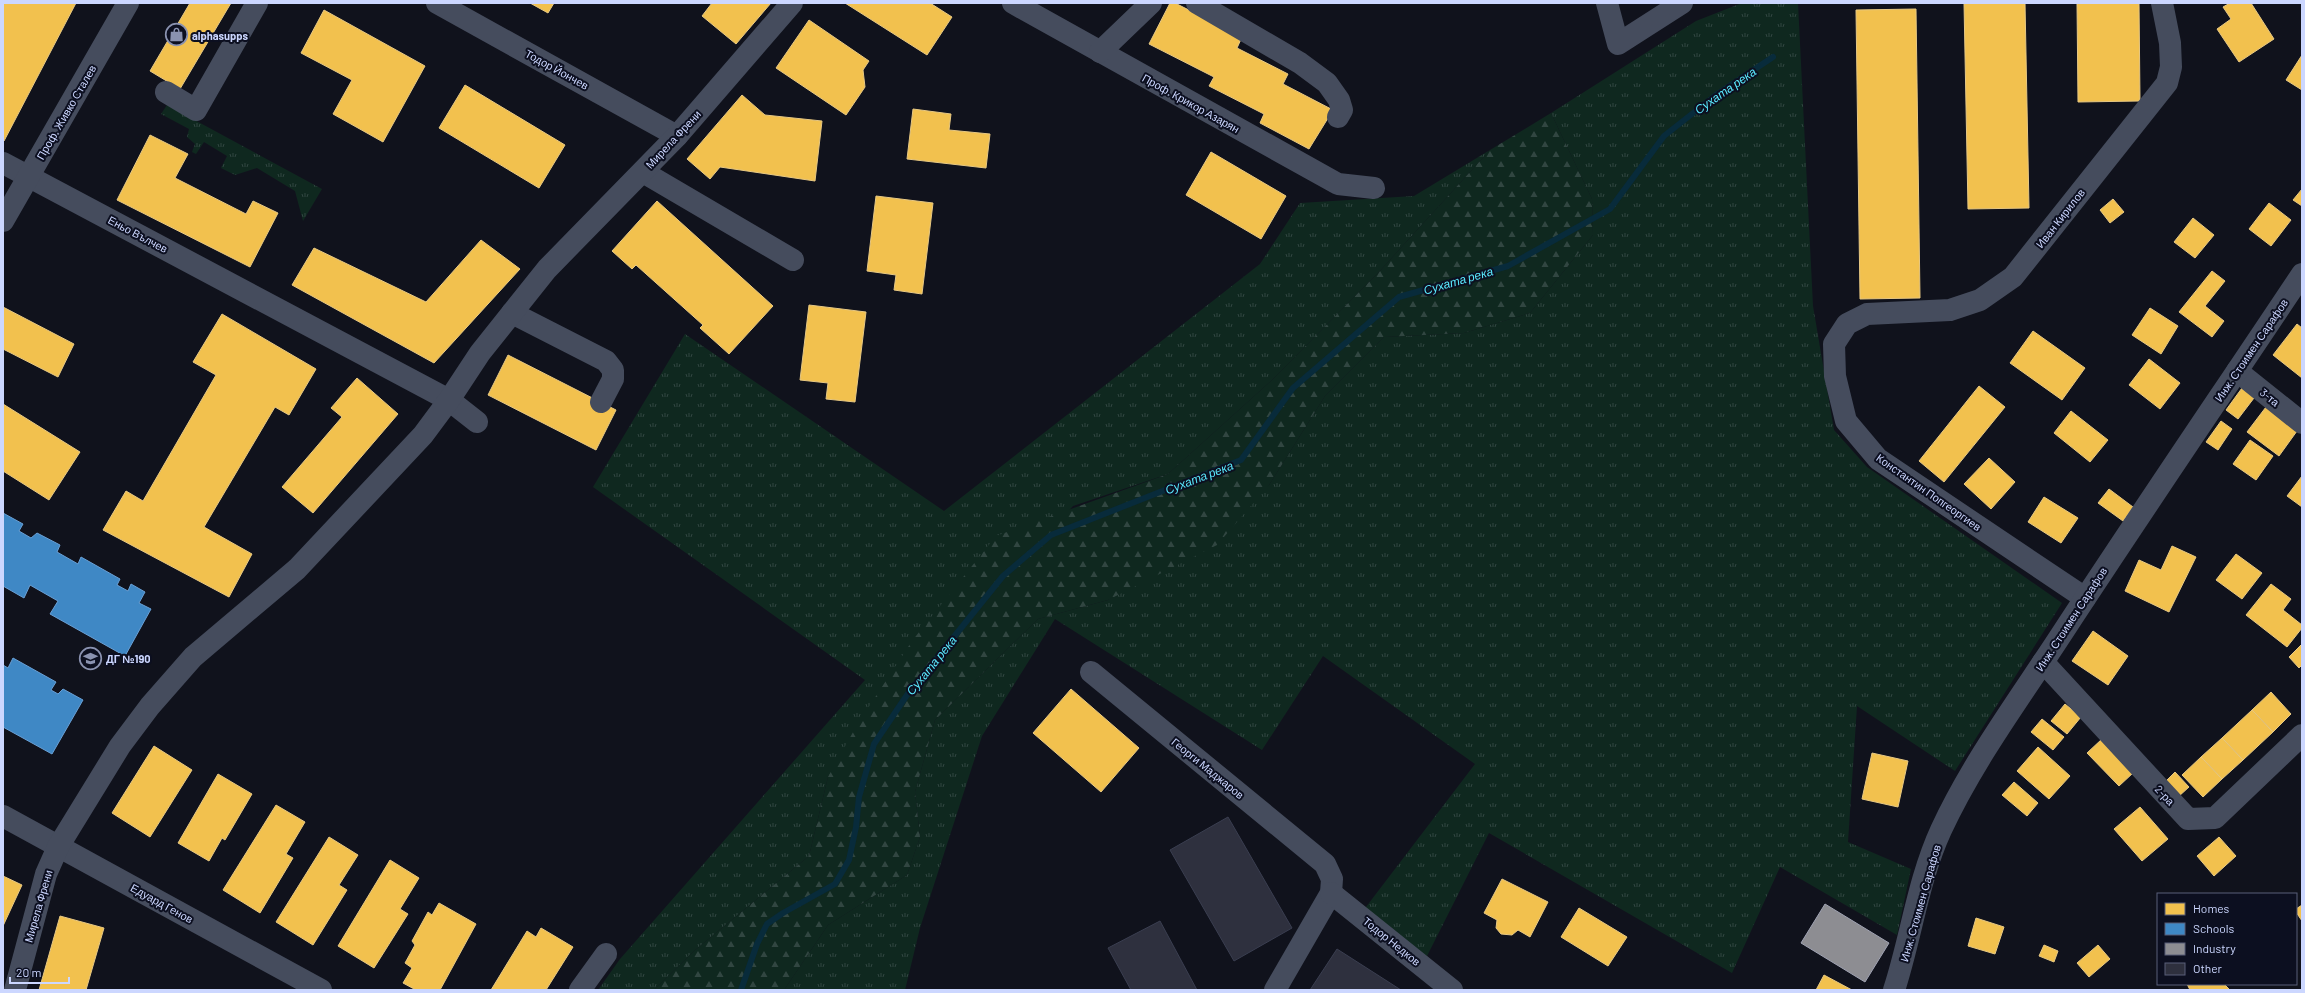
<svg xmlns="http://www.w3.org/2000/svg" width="2305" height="993" font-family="Barlow,sans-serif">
<defs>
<pattern id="grass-tufts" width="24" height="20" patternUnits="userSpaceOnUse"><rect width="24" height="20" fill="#0f281f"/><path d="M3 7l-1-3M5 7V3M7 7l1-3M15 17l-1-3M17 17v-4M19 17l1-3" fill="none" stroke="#314641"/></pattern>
<pattern id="forest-firs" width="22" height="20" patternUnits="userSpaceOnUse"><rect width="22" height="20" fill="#0f281f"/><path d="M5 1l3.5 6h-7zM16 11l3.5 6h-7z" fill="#314641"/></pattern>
</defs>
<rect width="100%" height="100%" fill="#10121c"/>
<g fill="url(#grass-tufts)">
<path d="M1742,3h56l15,303 21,124 33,37 195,136 -107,168 -98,-65 -9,136 63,27 -14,66 -117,-68 -48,106 -243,-140 -62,123 37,34h-27l-84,-66 122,-160 -152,-108 -61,94 -207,-131 -73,117 -62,192 -15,62h-121l44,-65 79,-50 13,-38 -5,-45 20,-72 103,-101 70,-19 161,-115 56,-89 59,-59 80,-4 66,-20 63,-78 -1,-36 -41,-86 145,-92z"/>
<path d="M167,105l155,84 -19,32 -8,-30 -38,-23 -22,7 -14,-7 6,-12 -23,-14 -8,12 -4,-2 3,-8 -8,-7 2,-8 -28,-15z"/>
<path d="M1490,150l-112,123 -106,107 -104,94 -95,32 -245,271 -19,79 -115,95 -40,39h-56l22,-31 245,-279 -272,-193 92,-153 259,177 316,-247 40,-61 114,-7z"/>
</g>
<path fill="url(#forest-firs)" d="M1551,113l41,86 1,36 -63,78 -66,20 -80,4 -59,59 -56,89 -52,60 -109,55 -70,19 -103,101 -20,72 5,45 -13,38 -79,50 -44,65h-130l40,-39 115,-95 19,-79 29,-52 55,-84 84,-105 172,-62 104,-94 106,-107 112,-123z"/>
<g fill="#f2c14e" stroke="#e7c883">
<path d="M3,3h73l-72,138 -1,-1z"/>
<path d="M190,3h41l-51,86 -30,-18z"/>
<path d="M530,3h24l-6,10z"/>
<path d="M712,3h59l-35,41 -34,-28z"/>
<path d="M845,3h85l22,14 -25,38z"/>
<path d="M1170,3h5l67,34 -5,11 51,26 -5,10 50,26 -24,39 -49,-26 4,-9 -55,-28 5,-9 -65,-33z"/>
<path d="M1964,3h61l4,205 -61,1z"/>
<path d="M2077,3h62l1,98 -62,1z"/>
<path d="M2230,3h21l23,36 -35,23 -22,-33 14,-10 -8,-12z"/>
<path d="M1916,9l4,289 -60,1 -4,-289z"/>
<path d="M324,10l101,56 -42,76 -50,-28 19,-34 -51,-27z"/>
<path d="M809,20l60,41 -6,9 2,17 -19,28 -70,-47z"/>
<path d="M2302,55v35l-16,-10z"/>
<path d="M465,85l100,60 -26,43 -100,-60z"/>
<path d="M742,95l23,20 57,6 -7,60 -95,-14 -10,12 -23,-20z"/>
<path d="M913,109l38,5 -2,16 41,4 -4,34 -79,-9z"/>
<path d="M150,135l38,19 -13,24 71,36 7,-13 25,12 -28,54 -133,-67z"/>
<path d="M1211,152l75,44 -25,43 -75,-44z"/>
<path d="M2302,189v17l-9,-6z"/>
<path d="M876,196l57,7 -11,91 -28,-4 2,-15 -29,-4z"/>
<path d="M2113,199l11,13 -14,11 -10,-13z"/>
<path d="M657,201l116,105 -44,48 -29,-26 3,-3 -67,-60 -4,4 -20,-18z"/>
<path d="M2269,203l22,17 -20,26 -22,-17z"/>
<path d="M2193,218l21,17 -19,23 -21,-16z"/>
<path d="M481,240l39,29 -86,94 -142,-78 22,-37 112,54z"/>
<path d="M2212,271l13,10 -20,25 19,15 -12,16 -33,-25z"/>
<path d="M809,305l57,7 -11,90 -29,-3 2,-16 -28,-3z"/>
<path d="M3,307l71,37 -16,33 -55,-28z"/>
<path d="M2150,308l28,18 -17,28 -29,-19z"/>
<path d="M222,314l94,55 -27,46 -14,-8 -71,120 48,27 -23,43 -126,-67 23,-39 17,10 73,-126 -23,-13z"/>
<path d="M2297,324l5,4v50l-29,-23z"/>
<path d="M2033,331l52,37 -23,32 -52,-37z"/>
<path d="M508,355l108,55 -20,40 -108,-55z"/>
<path d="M2149,359l31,24 -20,26 -31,-24z"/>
<path d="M357,378l41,36 -85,99 -31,-26 60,-70 -11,-9z"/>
<path d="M1979,386l26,21 -61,75 -25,-21z"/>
<path d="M2242,388l12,10 -16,21 -12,-9z"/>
<path d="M3,404l77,48 -31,48 -46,-29z"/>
<path d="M2266,407l31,24 -18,25 -32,-24z"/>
<path d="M2071,411l37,29 -18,22 -36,-29z"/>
<path d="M2221,421l11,8 -14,21 -12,-8z"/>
<path d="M2250,440l23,16 -17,24 -23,-16z"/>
<path d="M1989,458l26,24 -24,27 -27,-25z"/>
<path d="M2302,476v31l-15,-11z"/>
<path d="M2109,489l24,18 -10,14 -25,-18z"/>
<path d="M2044,497l34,21 -17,25 -33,-21z"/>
<path d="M2172,546l24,11 -27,55 -44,-21 14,-31 22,10z"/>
<path d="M2236,554l26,19 -20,26 -26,-19z"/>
<path d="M2271,584l20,15 -8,11 19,15v3l-15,19 -41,-32z"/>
<path d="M2093,631l35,25 -20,29 -36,-24z"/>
<path d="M2302,644v21l-3,3 -10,-11z"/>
<path d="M1071,689l68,59 -38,44 -68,-59z"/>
<path d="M2271,692l20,22 -18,18 -21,-22z"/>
<path d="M2065,704l16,13 -14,17 -16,-13z"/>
<path d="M2252,710l21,22 -30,28 -21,-22z"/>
<path d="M2042,719l22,18 -11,13 -22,-18z"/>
<path d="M2222,738l21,22 -21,19 -21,-22z"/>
<path d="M2102,739l31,34 -14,13 -32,-33z"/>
<path d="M154,746l38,24 -42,67 -38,-24z"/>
<path d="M2038,747l32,29 -21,23 -32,-28z"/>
<path d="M1872,753l36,8 -10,46 -36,-8z"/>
<path d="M2201,757l21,22 -19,18 -21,-22z"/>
<path d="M2175,772l14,15 -11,10 -14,-14z"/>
<path d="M218,774l34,20 -27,46 -3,-2 -13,23 -31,-18z"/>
<path d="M2014,782l24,21 -11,13 -25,-21z"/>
<path d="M276,805l29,17 -19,32 7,4 -33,55 -37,-23z"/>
<path d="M2140,807l28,32 -26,22 -28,-32z"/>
<path d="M329,837l29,18 -19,30 8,5 -34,55 -37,-23z"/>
<path d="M2219,837l17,19 -22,20 -17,-20z"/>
<path d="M390,860l29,18 -19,31 8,5 -34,54 -36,-22z"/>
<path d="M3,876l19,9 -19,41z"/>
<path d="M1502,879l46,23 -18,35 -12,-7 -6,5 -11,-1 -5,-6 1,-8 -13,-7z"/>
<path d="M439,903l37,21 -36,66h-24l-13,-7 9,-15 -7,-5 10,-18 -3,-4 16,-29 4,3z"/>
<path d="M2302,905v16l-6,-9v-3z"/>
<path d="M1579,908l48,29 -19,29 -47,-29z"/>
<path d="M60,916l44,12 -18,62h-47z"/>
<path d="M1976,918l28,9 -9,27 -27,-8z"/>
<path d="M541,928l32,19 -27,43h-55l36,-59 9,6z"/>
<path d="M2044,945l14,6 -4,11 -15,-6z"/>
<path d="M2098,945l12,14 -21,18 -12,-14z"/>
<path d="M1824,975l28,15h-36z"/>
<path d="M2187,984h37l6,6h-40z"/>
</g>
<g fill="#3f88c5" stroke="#69a0d6">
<path d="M3,513l20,11 -4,7 12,7 6,-5 23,12 -3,7 21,12 3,-7 39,22 -3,6 11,6 3,-7 14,8 -6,11 12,6 -26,47 -75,-42 8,-13 -28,-16 -6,13 -21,-12z"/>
<path d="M13,658l43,24 -5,8 7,4 5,-5 20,11 -31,54 -49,-27v-62l5,3z"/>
</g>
<path fill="#8d8d92" stroke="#a0a3b3" d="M1825,904l64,39 -24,39 -64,-39z"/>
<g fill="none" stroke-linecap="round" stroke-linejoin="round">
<path stroke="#082b3b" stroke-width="6" d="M741,990l16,-46 10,-20 16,-11 52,-29 14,-24 7,-33 3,-30 15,-53 33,-49 96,-119 48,-41 190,-75 52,-72 106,-91 109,-31 102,-57 54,-73 52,-41 57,-38"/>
</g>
<g fill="#2e303e" stroke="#3a3e50">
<path d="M1228,817l64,111 -58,33 -64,-111z"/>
<path d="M1160,921l37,69h-66l-23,-42z"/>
<path d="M1337,949l64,41h-91z"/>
</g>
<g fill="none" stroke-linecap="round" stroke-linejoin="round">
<g stroke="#454c5d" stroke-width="22">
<path d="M437,3l240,133"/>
<path d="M1013,3l325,181 36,4"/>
<path d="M1197,3l103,60 27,20 12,17 3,10 -4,7"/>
<path d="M1607,3l11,41 64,-41"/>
<path d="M1100,52l51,-49"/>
<path d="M166,92l30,18 61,-107"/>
<path d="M3,163l446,237 28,22"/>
<path d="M643,172l150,88"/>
<path d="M3,221l125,-218"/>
<path d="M512,313l94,48 7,9v9l-12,23"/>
<path d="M2237,371l65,52"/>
<path d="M2085,598l-207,-139 -32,-38 -11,-45 -1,-32 13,-20 20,-10 83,-4 30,-10 33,-23 154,-194 4,-16 -1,-24 -8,-40"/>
<path d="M2043,662l145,157 27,-1 87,-83"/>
<path d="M1091,672l234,192 7,15 -1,14 -56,97"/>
<path d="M3,816l318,174"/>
<path d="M1331,893l121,97"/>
<path d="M15,990l31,-116 12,-27 62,-101 30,-40 43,-49 104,-88 126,-134 26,-35 31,-47 67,-84 130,-133 115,-133"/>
<path d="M580,990l26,-36"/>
<path d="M1894,990c17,-52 24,-110 47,-160 32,-69 79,-132 120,-195 79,-121 161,-241 241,-361"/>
</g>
</g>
<defs>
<symbol id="shop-ring" viewBox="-11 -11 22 22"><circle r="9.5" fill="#0c0f20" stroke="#8a92b0" stroke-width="1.5"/><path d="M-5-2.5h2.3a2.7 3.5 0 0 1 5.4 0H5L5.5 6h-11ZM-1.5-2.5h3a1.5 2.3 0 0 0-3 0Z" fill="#8a92b0"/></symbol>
<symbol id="school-ring" viewBox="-11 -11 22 22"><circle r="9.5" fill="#0c0f20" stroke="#8a92b0" stroke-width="1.5"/><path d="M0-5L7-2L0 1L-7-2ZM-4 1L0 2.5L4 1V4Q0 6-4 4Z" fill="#8a92b0"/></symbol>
</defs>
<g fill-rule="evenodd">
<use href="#shop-ring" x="164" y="22" width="25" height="25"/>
<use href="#school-ring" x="78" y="646" width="25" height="25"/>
</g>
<g text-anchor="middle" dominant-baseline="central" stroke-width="4" stroke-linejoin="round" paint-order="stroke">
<g font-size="11" font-weight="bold" fill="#ccd7ff" stroke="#0c0f20" text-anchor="start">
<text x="192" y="35">alphasupps</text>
<text x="106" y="658">ДГ №190</text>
</g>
<g font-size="11" fill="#ccd7ff" stroke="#0c0f20">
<text transform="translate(557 69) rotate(29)">Тодор Йончев</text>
<text transform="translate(1191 103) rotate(29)">Проф. Крикор Азарян</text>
<text transform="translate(66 112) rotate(-60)">Проф. Живко Сталев</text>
<text transform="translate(673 139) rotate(-47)">Мирела Френи</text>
<text transform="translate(2060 218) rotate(-52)">Иван Кирилов</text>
<text transform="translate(138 234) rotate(28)">Еньо Вълчев</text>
<text transform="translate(2251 350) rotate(-56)">Инж. Стоимен Сарафов</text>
<text transform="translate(2270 397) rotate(39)">3-та</text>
<text transform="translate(1929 492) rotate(35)">Константин Попгеоргиев</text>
<text transform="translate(2071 619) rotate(-57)">Инж. Стоимен Сарафов</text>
<text transform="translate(1208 768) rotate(39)">Георги Маджаров</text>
<text transform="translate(2165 795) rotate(47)">2-ра</text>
<text transform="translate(162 903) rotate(29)">Едуард Генов</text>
<text transform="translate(1920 903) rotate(-74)">Инж. Стоимен Сарафов</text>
<text transform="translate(38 906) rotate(-74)">Мирела Френи</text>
<text transform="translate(1392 941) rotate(39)">Тодор Недков</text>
</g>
<g font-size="12" font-style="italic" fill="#5aeaff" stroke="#0c0f20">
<text transform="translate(1725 90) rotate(-35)">Сухата река</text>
<text transform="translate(1458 280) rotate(-16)">Сухата река</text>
<text transform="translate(1199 477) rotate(-21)">Сухата река</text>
<text transform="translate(931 665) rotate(-51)">Сухата река</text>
</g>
</g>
<rect width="2305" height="993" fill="none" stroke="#ccd7ff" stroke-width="8"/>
<rect x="2157" y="893" width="140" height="92" fill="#0c0f20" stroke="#595f79"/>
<rect x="2165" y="903" width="20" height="12" fill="#f2c14e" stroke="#595f79"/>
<text x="2193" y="913" font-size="12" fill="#ccd7ff">Homes</text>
<rect x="2165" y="923" width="20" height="12" fill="#3f88c5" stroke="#595f79"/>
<text x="2193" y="933" font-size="12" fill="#ccd7ff">Schools</text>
<rect x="2165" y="943" width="20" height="12" fill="#8d8d92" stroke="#595f79"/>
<text x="2193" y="953" font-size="12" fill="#ccd7ff">Industry</text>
<rect x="2165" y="963" width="20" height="12" fill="#2e303e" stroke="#595f79"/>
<text x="2193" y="973" font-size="12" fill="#ccd7ff">Other</text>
<path d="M10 977v6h59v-6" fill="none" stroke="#ccd7ff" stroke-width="2"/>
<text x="16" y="977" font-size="12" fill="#ccd7ff" stroke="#0c0f20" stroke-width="3" paint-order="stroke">20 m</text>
</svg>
